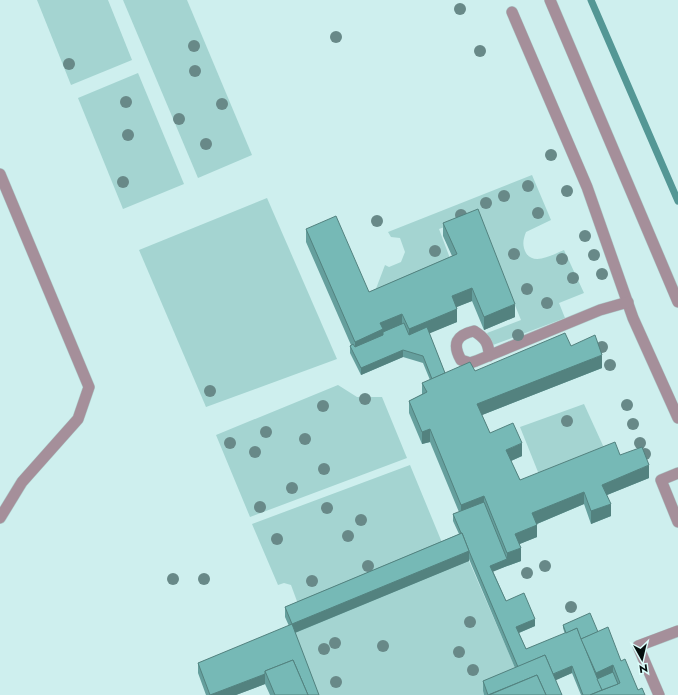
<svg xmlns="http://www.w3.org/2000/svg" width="678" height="695" font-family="Jost,sans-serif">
<rect width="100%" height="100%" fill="#ceefee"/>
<g fill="#a4d4d1">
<path d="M37,0h71l24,60 -61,25z"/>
<path d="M123,0h64l65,155 -54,23z"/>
<path d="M138,73l46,111 -61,25 -45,-111z"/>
<path d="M532,175l19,45 -25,12c-3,8 -4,13 0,21 8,13 28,1 38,-3l20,43 -25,10 6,15 -72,27 -6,-12 34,-13 -43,-105 -39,14 12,32 -77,33 11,-29 4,2 12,-5 4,-10 -5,-14 -9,-1 -3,-5z"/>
<path d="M267,198l70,161 -131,48 -67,-157z"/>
<path d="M338,385l19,12h25l25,61 -157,59 -34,-82z"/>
<path d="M584,404l21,46 -65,27 -20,-50z"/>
<path d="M410,465l33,80 -145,59 -7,-19 -7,-2 -6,2 -26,-61z"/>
<path d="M469,561l50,116 -36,14 1,4h-168l-24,-61z"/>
</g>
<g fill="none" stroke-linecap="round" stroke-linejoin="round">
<path stroke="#549795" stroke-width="7" d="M591,0l87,201"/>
<defs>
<g id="service">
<path d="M512,12l75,175 46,131 45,100"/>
<path d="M489,356c0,-13 -4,-18 -15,-25 -18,4 -22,13 -13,29l9,3 6,-2 124,-51 28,-8"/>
<path d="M678,473l-17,7 17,42"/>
<path d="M659,695l-21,-49 40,-15"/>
</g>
<g id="minor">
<path d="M550,0l128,302"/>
<path d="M0,174l89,213 -11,32 -56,63 -22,36"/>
</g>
</defs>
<use href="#service" stroke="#aecbca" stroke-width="12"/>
<use href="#minor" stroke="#aecbca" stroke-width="12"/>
<use href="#service" stroke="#a58f9a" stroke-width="11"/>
<use href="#minor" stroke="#a58f9a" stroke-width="11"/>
</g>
<g fill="#688988">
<circle cx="460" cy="9" r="6"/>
<circle cx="336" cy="37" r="6"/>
<circle cx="194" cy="46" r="6"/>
<circle cx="480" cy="51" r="6"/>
<circle cx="69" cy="64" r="6"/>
<circle cx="195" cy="71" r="6"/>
<circle cx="126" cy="102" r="6"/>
<circle cx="222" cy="104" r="6"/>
<circle cx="179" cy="119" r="6"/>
<circle cx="128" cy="135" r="6"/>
<circle cx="206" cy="144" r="6"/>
<circle cx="551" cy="155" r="6"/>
<circle cx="123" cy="182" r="6"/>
<circle cx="528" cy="186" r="6"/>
<circle cx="567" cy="191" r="6"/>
<circle cx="504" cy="196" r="6"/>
<circle cx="486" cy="203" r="6"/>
<circle cx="538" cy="213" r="6"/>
<circle cx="461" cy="215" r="6"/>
<circle cx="377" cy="221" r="6"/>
<circle cx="585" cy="236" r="6"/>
<circle cx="435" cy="251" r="6"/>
<circle cx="514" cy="254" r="6"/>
<circle cx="594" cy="255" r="6"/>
<circle cx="562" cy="259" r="6"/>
<circle cx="602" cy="274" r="6"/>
<circle cx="573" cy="278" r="6"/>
<circle cx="527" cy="289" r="6"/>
<circle cx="547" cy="303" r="6"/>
<circle cx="518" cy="335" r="6"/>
<circle cx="602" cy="347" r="6"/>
<circle cx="610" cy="365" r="6"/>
<circle cx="210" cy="391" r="6"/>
<circle cx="365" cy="399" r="6"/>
<circle cx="627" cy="405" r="6"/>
<circle cx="323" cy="406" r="6"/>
<circle cx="567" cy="421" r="6"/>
<circle cx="633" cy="424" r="6"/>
<circle cx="266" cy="432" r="6"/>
<circle cx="305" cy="439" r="6"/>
<circle cx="230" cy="443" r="6"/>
<circle cx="640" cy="443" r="6"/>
<circle cx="255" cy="452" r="6"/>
<circle cx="645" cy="454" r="6"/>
<circle cx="324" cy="469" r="6"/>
<circle cx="292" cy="488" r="6"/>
<circle cx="260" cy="507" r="6"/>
<circle cx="327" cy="508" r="6"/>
<circle cx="361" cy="520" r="6"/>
<circle cx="348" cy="536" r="6"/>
<circle cx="277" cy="539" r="6"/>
<circle cx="368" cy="566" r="6"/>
<circle cx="545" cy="566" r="6"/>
<circle cx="527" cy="573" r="6"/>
<circle cx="173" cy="579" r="6"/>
<circle cx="204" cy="579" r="6"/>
<circle cx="312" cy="581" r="6"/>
<circle cx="571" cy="607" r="6"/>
<circle cx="470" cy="622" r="6"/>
<circle cx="335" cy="643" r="6"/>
<circle cx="383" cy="646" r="6"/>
<circle cx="324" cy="649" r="6"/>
<circle cx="459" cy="652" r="6"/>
<circle cx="473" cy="670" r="6"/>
<circle cx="336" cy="682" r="6"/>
</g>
<path fill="#659f9d" d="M443,223l72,94 -31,13 -12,-29 -16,6 1,15 -28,11 16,40 30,-2 96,-25 31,22 -120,47 8,18 32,23 -11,5 9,19 100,-25 29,23 -42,17 4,21 -20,8 -7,-20 -47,20v13l-18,7 2,17 -28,10 13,30 29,25 -16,7 7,16 39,-15 -2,-6v-3l35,7 23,29 17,29 7,5h-64l-9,-22 -17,7 7,15h-78l-1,-4v-10l32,-13 -46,-109v2l-174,72 24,62h-49l-5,-11 -29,11h-30l-8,-22v-10l91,-37 -4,-9v-10l174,-73 -6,-13v-7l6,-2 -29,-70 -8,2 -13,-31v-12l13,-7v-11l8,-3 -7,-17 -20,-6 -42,18 -11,-22v-7l1,-1 -45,-103v-13l63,63 83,-36 -9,-20z"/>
<g fill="#53827f">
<path d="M472,288v13l-20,8v-13z"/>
<path d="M515,304v13l-31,13v-13z"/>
<path d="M457,309v13l-48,20v-13z"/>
<path d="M402,314v12l-47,28v-12l25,-19z"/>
<path d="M403,350v7l-42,18v-7z"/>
<path d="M602,355v13l-125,49v-13z"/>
<path d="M430,429v13l-8,2v-12z"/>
<path d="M522,443v13l-16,7v-13z"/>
<path d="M649,465v13l-47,19v-12z"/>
<path d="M584,492v12l-52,22v-13z"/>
<path d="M484,496v13l-23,9v-13z"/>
<path d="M611,504v12l-20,8v-13z"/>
<path d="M537,525v12l-22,9v-12z"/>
<path d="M521,548v13l-14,5 -17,7v-7l17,-7v-6z"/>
<path d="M469,551v10l-177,73v-10z"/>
<path d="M535,619v7l-19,8v-7z"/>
<path d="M613,665v10l-17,4v-6z"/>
<path d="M572,666v7l-20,9v-7z"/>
<path d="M265,674v10l-29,11h-26z"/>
</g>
<g fill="#76b9b6" stroke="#53827f">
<path d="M478,209l37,95 -31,13 -12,-29 -20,8 5,13 -48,20 -7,-15 -22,9 3,6 -28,13 -49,-113 30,-13 33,76 88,-38 -14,-31z"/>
<path d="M404,323l5,12 18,-8 18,46 -13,6 -9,-23 -20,-6 -42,18 -11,-22 3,-2 2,3 28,-12v-3z"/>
<path d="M565,333l6,13 24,-11 7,20 -125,49 13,29 23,-10 9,20 -16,7 14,30 95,-38 5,13 22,-8 7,18 -47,20 9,19 -20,7 -7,-19 -52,21 5,12 -22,9 6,14 -14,5 -23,-57 -23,9 -31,-76 -8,3 -13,-31 18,-9 -5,-9 48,-21 5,9z"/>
<path d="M484,502l23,57 -17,7 16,35 18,-8 11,26 -19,8 10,22 51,-21 25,62 -12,5h-7l-11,-29 -19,8 -8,-19 -27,12 -49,-116 -7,-18h-1l-8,-19z"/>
<path d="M462,533l7,18 -177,73 -7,-17z"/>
<path d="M590,613l8,19 -17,7 -4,-11 -11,5 -3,-8z"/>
<path d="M292,624l27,71h-11l-15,-35 -28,11v3l-55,21 -12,-32z"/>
<path d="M608,627l13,34 4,-2 13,31 4,-2 3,7h-55l30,-12 -7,-18 -17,8 -15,-34z"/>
<path d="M545,655l17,40h-16l-9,-20 -49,20 -5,-14z"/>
<path d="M293,660l15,35h-33l-10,-24z"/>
<path d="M613,672l5,12 -16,6 -5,-11z"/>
<path d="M537,675l9,20h-57z"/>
</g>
<g transform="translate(642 659) rotate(172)" stroke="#dbfdfb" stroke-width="3" paint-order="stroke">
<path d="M0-3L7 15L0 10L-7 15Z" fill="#040e0d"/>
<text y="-6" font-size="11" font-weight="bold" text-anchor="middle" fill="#040e0d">N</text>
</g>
</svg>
